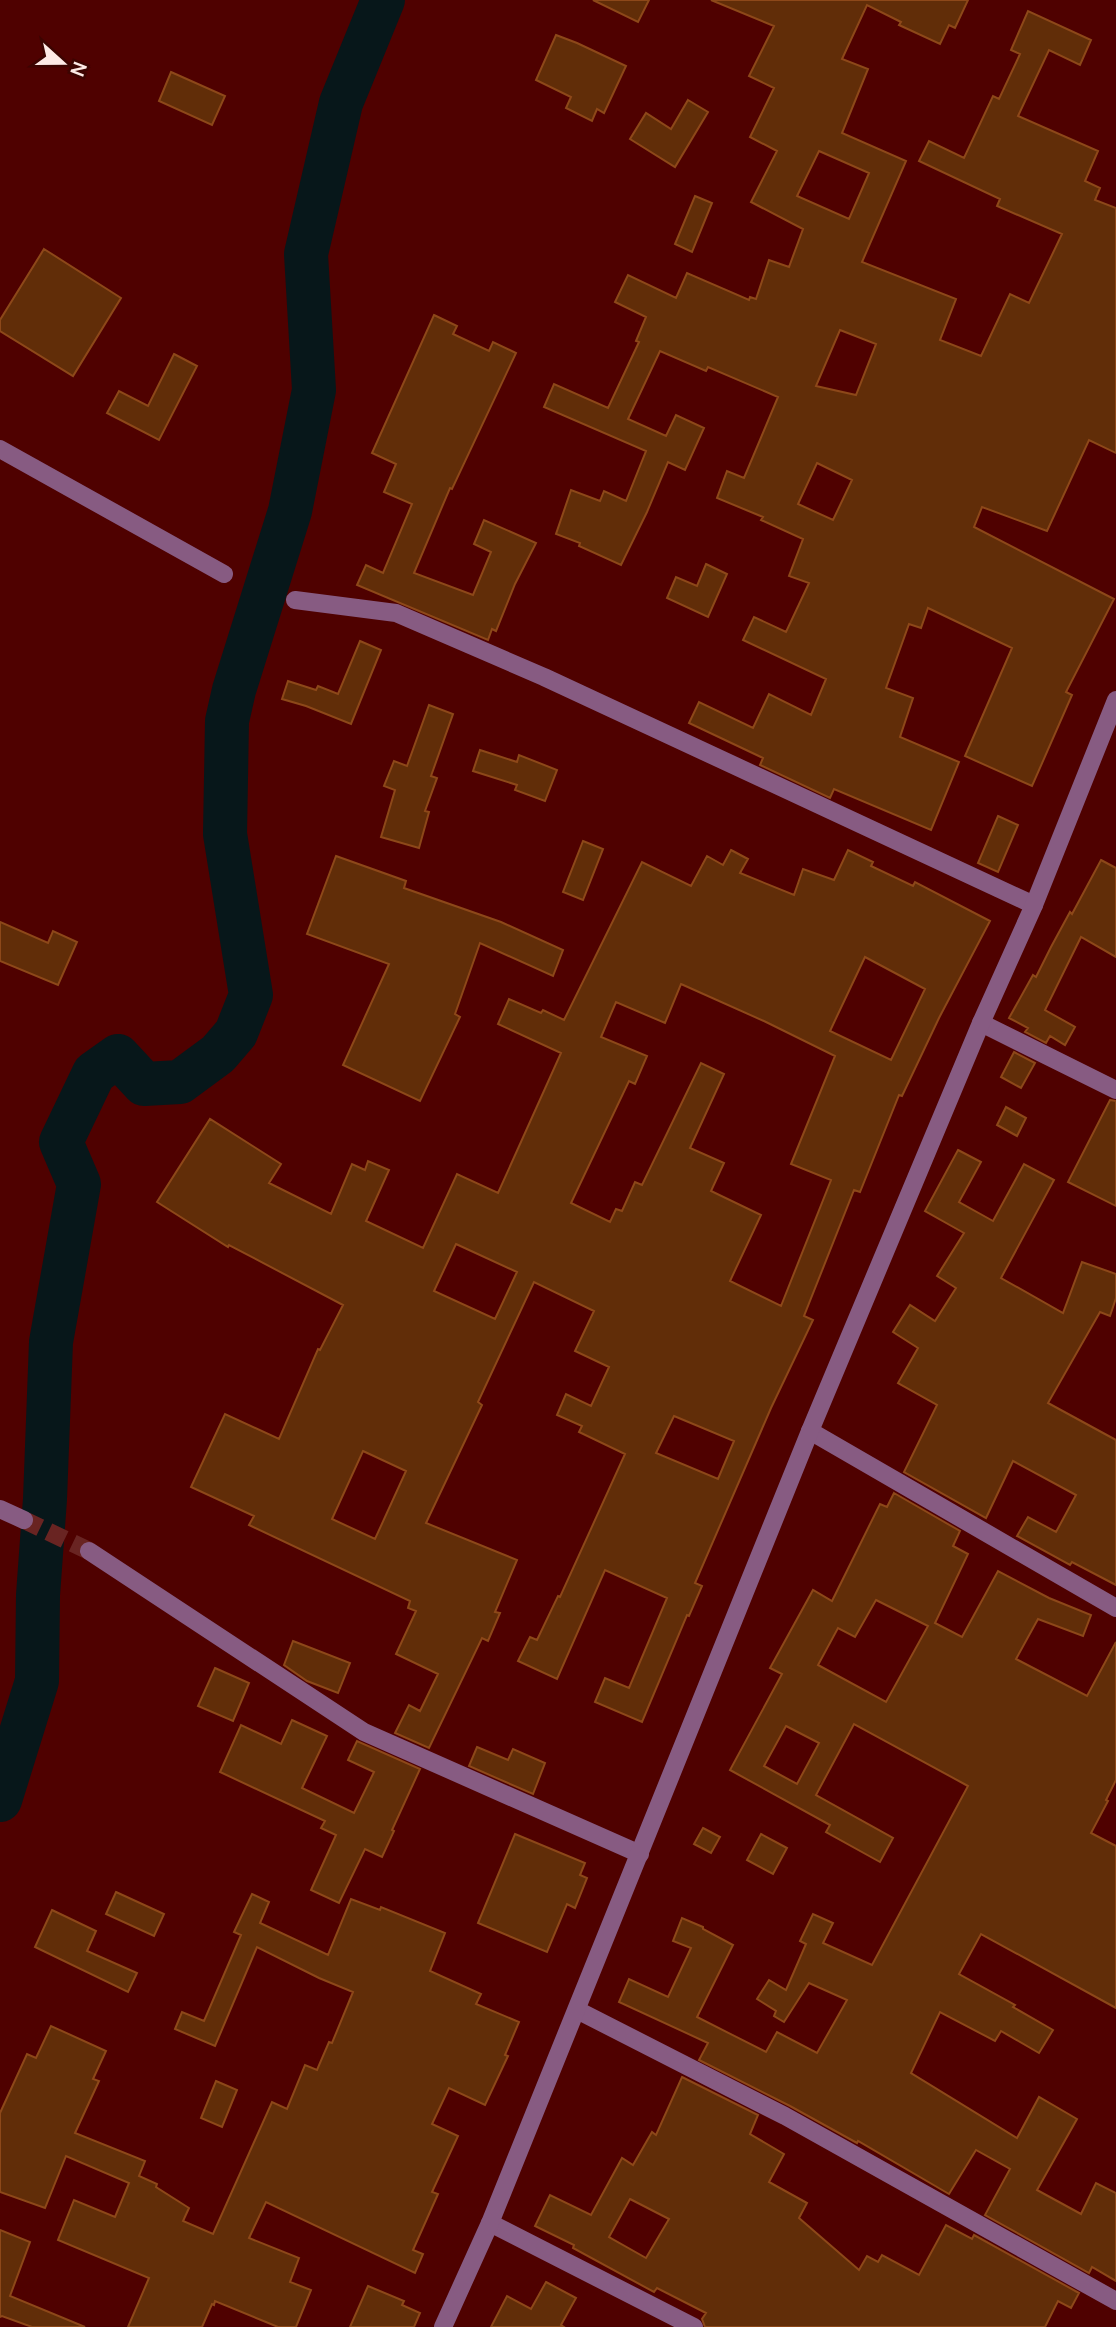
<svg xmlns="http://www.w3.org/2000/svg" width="1116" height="2327" font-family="Manrope,sans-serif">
<rect width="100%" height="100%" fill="#4f0100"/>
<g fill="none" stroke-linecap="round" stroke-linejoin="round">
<path stroke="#07171a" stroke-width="44" d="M0,1800l37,-119 1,-86 7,-96 6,-157 28,-158 -18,-42 33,-69 24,-17 26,28 36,-2 38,-28 18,-21 15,-38 -26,-161 2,-113 7,-31 56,-179 24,-121 -8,-136 35,-151 42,-103"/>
</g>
<g fill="#612d08" stroke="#8d4819" stroke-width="2" fill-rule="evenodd">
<path d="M593,0h56l-11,22z"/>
<path d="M711,0h257l-13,28 -6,-3 -9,19 -41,-19 2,-3 -34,-17 -25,54 26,10 -26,64 64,28 -44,101 94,37 -16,41 41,16 29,-62 19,9 33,-69 -65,-28 3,-7 -81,-38 10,-20 35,17 29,-62 6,3 21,-45 -9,-4 17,-39 63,29 -11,25 -31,-15 -31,66 80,35 -13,30 15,7 -5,12 21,8v245l-27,-13 -42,91 -65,-24 -8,20 140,72 -48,93 6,3 -40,91 -67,-30 47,-108 -84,-40 -7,20 -12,-4 -23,64 27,10 -13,39 59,25 -28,68 -97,-41 -4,9 -70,-33 3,-7 -74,-35 10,-21 54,26 16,-34 42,21 15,-36 -83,-39 11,-23 32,15 23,-49 -20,-7 14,-37 -42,-19 2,-3 -46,-19 10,-27 17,7 34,-81 -70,-30 -2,4 -46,-20 -32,68 38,17 10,-21 28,13 -19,42 -17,-8 -21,50 -26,53 -42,-19 1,-3 -24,-9 15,-44 29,11 4,-10 22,10 20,-50 -102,-44 10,-23 54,24 31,-66 -3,-1 10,-24 -31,-15 13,-27 48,23 11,-25 62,27 1,-3 6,2 13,-39 20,7 14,-38 -52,-27 26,-51 -27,-14 24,-49 -25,-12 25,-50zM819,151l50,22 -20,46 -52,-23zM840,330l36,14 -20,51 -40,-9zM817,463l35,17 -19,40 -35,-16z"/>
<path d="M556,35l21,8 49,23 -22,47 -7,-4 -5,12 -26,-13 5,-11 -35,-17z"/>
<path d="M171,72l54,24 -13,29 -53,-24z"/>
<path d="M688,100l20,12 -33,55 -45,-28 16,-26 25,16z"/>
<path d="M695,196l17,7 -20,49 -17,-8z"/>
<path d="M44,249l77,49 -48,78 -73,-45v-11z"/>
<path d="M434,315l23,11 -4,8 36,17 4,-9 23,11 -64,136 -2,-1 -36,85 59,22 18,-43 -17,-8 10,-24 52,23 -21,41 -19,47 -4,-2 -4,11 -131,-55 9,-20 17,8 29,-69 -28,-12 12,-28 -24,-11z"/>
<path d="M174,354l23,12 -38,74 -52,-27 12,-22 29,15z"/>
<path d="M706,564l21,10 -19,43 -41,-19 9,-21 21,9z"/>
<path d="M360,641l21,9 -30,74 -45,-18 -24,-7 6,-18 28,9 2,-4 20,8z"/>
<path d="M429,705l24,9 -22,62 6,2 -12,33 4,1 -10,36 -38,-11 14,-47 -11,-4 10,-25 13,5z"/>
<path d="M480,750l37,12 2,-7 38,15 -12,31 -30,-11 2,-5 -44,-14z"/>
<path d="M998,816l20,9 -20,47 -20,-9z"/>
<path d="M583,841l20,8 -20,51 -20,-8z"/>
<path d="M731,850l17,9 -8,14 54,22 9,-26 31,11 14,-30 25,12 -2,4 42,20 2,-4 75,39 -51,97 -37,78 -3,-1 -39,97 -6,-2 -50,126 9,4 -42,88 -76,175 7,3 -13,30 -2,-1 -45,107 -47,-20 10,-24 24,10 38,-90 -62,-28 -48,109 -39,-18 12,-24 7,3 21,-44 2,1 65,-143 -46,-22 3,-6 -25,-11 9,-21 25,12 18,-39 -34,-16 19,-40 -60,-29 -56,120 4,3 -56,118 91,37 -22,52 5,1 -12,28 -6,-3 -53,110 -34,-15 14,-28 11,6 18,-37 -42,-20 20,-43 -8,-3 2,-7 -161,-76 5,-9 -63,-29 34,-73 54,25 39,-90 2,1 23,-45 -114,-60 -1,2 -71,-45 53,-83 71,45 -12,19 62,31 21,-50 13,6 3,-9 21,9 -23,51 57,27 34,-74 41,19 63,-140 -63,-29 11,-25 32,14 2,-3 21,10 78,-158 49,24 16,-30 16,9zM865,957l60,32 -34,71 -61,-29zM681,984l85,38 69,34 -44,108 40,16 -50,126 -51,-25 31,-66 -50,-24 13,-28 -34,-15 34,-74 -23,-11 -59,122 -7,-3 -13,29 -6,-2 -6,13 -39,-19 58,-122 6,3 12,-28 -46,-19 15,-35 49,21zM456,1244l61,28 -22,47 -61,-28zM674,1416l60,25 -16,38 -62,-26zM363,1451l43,20 -31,68 -43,-20z"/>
<path d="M336,856l70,25 -2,7 97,34 62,28 -10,26 -73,-33 -25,71 5,3 -40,84 -77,-36 46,-101 -82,-30z"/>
<path d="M1101,860l15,8v89l-35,-20 -36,73 30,17 -10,18 -15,-9 -4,7 -21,-11 3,-4 -19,-10 24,-43 3,2 15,-30 19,-35 2,2z"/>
<path d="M0,922l48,21 5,-12 24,11 -19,43 -58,-24z"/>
<path d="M1014,1052l21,11 -14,25 -20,-11z"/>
<path d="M1110,1100l6,1v105l-48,-24z"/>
<path d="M1006,1107l20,11 -9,18 -20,-11z"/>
<path d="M958,1150l23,12 -22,40 34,19 31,-57 30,16 -53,98 62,35 19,-51 34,12v24l-6,18 -10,-4 -52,91 68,37v145l-44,-23 -2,3 -53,-29 11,-19 28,15 20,-37 -63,-34 -27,57 -82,-46 33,-67 -39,-22 20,-35 -25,-16 17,-27 25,16 21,-33 -19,-12 27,-43 -39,-22z"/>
<path d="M894,1493l66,38 -7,15 15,8 -33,69 27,14 36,-66 51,27 42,17 -8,21 -45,-17 -22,40 71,37 29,-54v138l-10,20 2,1 -17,32 25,13v162l-135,-74 -22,40 56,31 -2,2 40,23 -14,23 -38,-22 -6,10 -55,-29 -29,61 106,65 22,-41 38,22 -40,71 44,24 15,-31 20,10v88l-24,-14 -3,6 -104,-58 25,-46 -34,-19 -27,44 -91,-53 -1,2 -67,-37 -91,-46 9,-17 -89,-41 10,-23 39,18 23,-49 -18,-7 9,-23 21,9v2l30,16 -36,72 69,35 11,-20 40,21 30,-53 -38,-17 -25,39 -10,-6 2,-5 -19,-12 12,-19 17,10 20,-46 -6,-3 13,-27 20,9 -10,20 49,22 96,-179 -114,-62 -38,71 77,43 -13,24 -54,-30 4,-7 -100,-55 52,-96 -12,-6 43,-78 19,11 48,-97 7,3zM876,1600l52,26 -42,76 -68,-37 20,-37 17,9zM786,1726l33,17 -22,41 -33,-18z"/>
<path d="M293,1641l57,22 -12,30 -31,-12 -23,-16z"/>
<path d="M215,1668l34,15 -16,38 -35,-15z"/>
<path d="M292,1720l35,16 -25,52 52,25 20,-41 -26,-12 9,-19 63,28 -28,61 2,1 -12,26 -17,-8 -26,54 -28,-13 25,-55 -15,-7 4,-7 -105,-49 21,-47 40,19z"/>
<path d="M477,1747l31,13 5,-11 32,14 -12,31 -64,-28z"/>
<path d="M703,1828l17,9 -9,16 -17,-9z"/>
<path d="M515,1834l70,29 -5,12 7,3 -12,30 -8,-4 -20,48 -69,-29z"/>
<path d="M761,1834l26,14 -14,26 -26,-14z"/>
<path d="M116,1892l48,22 -10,22 -48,-22z"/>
<path d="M252,1894l17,8 -9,21 68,32 23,-56 29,11 1,-3 64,26 -15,38 51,23 -5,10 43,18 -14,33 3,1 -23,49 -36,-17 -17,36 26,12 -26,56 6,2 -25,56 10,4 -8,19 -149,-71 -17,36 50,20 -9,24 21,8 -15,37h-18l-63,-26 -1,4 -2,-1 -10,23h-74l21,-49 -91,-38 16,-40 41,17 14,-34 -63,-27 -21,52 -45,-16v-79l27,-59 9,4 15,-32 55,25 -13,28 6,2 -24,52 70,28 -6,15 18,8 -1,3 33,21 -6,13 30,13 59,-132 15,7 18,-44 12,5 12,-28 3,1 21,-51 -34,-14 -62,-31 -42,99 -40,-17 7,-17 22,9 37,-86 -7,-3z"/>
<path d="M52,1910l44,21 -9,20 50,22 -9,19 -93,-45z"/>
<path d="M682,2077l76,38 -8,19 34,20 -15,28 38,21 -8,15 60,52 8,-14 11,6 4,-7 37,20 27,-50 26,14 2,-4 105,58 -8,15 -13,-7 -13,26h-340l-3,-8 4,-6 -49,-25 -3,4 -81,-44 1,-3 -39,-19 15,-31 41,20 31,-57 11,7 19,-33 4,3zM630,2199l39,20 -23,39 -37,-21z"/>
<path d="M216,2081l21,9 -15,37 -21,-9z"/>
<path d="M0,2230l30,12 -20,54 75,31h-53l-30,-11 -2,1z"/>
<path d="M546,2282l30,16 -15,27 3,2h-73l16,-31 24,13z"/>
<path d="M368,2286l36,15 -2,4 18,8 -6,14h-64z"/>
</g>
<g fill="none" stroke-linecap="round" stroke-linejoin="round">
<path stroke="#692422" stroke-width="18" stroke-dasharray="18 9" stroke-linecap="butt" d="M24,1520l65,31"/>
<g stroke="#875b82" stroke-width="18">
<path d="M0,449l224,125"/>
<path d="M295,600l101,13 148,64 490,228"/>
<path d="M981,1023l135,67"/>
<path d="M810,1431l306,177"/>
<path d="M0,1509l24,11"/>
<path d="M89,1551l275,181 276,122"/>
<path d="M577,2010l208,106 331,185"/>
<path d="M490,2223l204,104"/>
<path d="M443,2327l47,-104 320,-792 171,-408 53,-118 82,-205"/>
</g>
</g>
<g transform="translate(63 63) rotate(111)" stroke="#3c0401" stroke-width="5" paint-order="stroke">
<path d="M0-5L12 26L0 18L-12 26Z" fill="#fdeae6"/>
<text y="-10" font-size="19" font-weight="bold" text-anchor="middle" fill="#fdeae6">N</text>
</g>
</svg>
